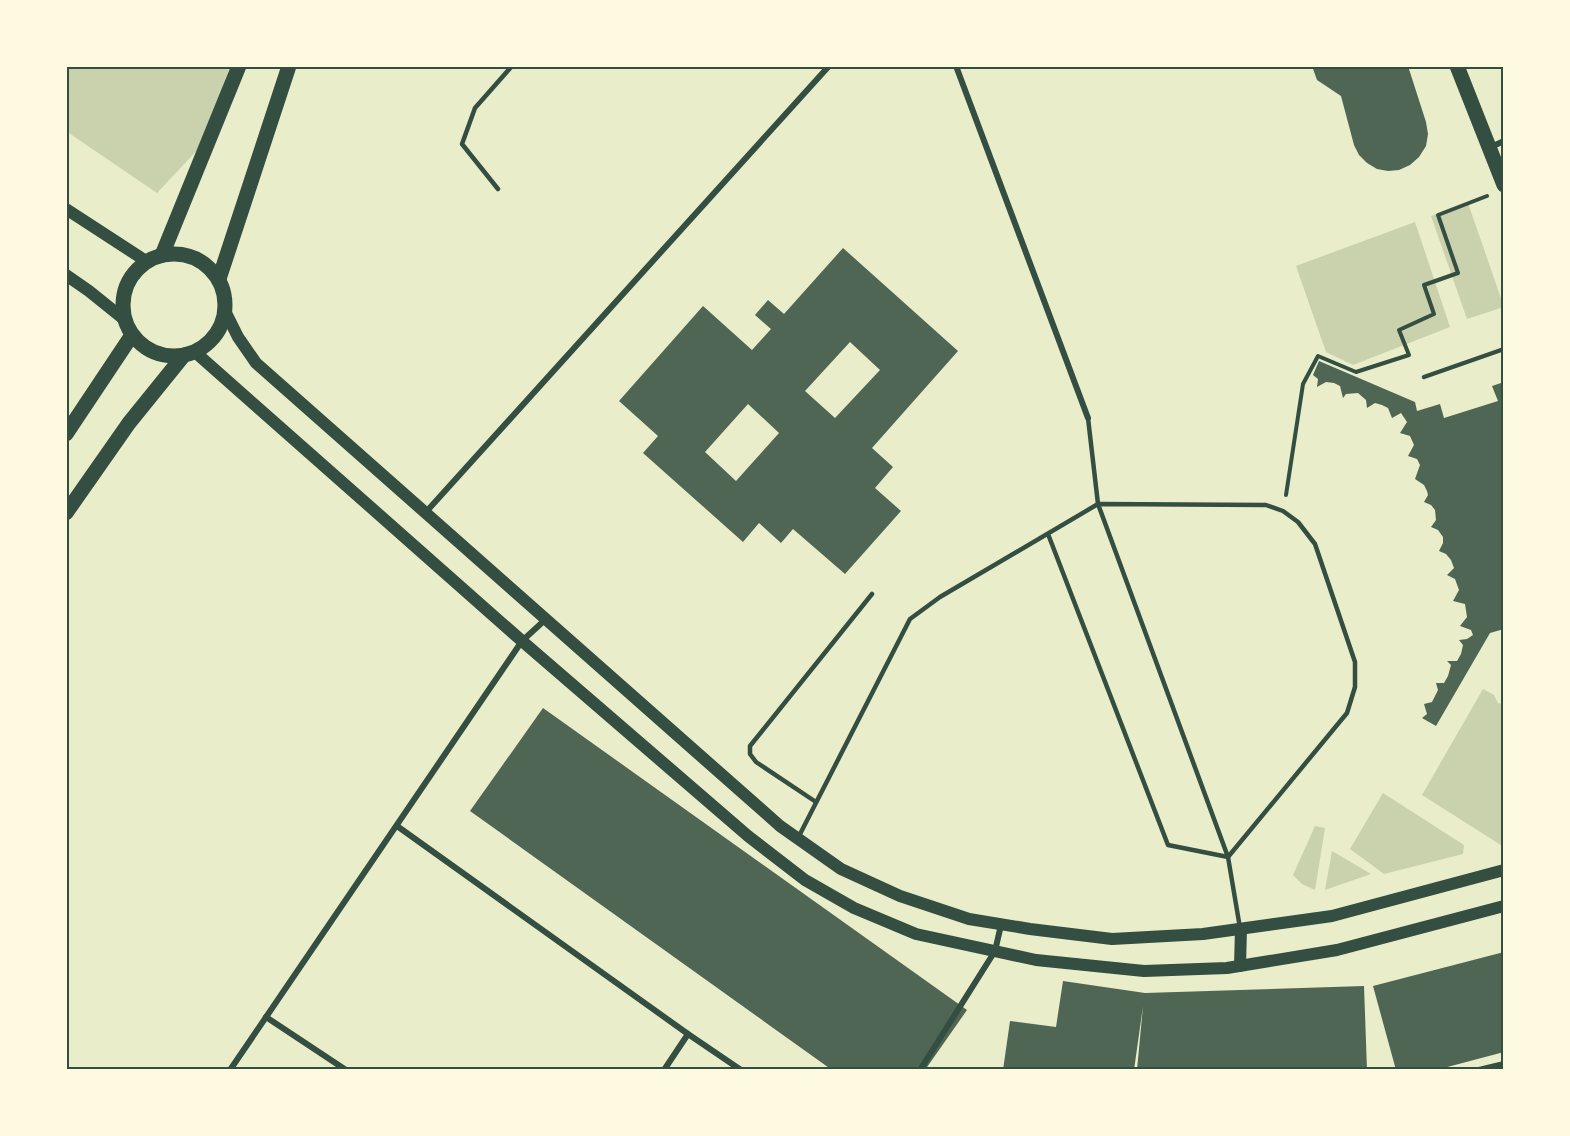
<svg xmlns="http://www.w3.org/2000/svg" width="1570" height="1136" font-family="Helvetica,sans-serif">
<rect width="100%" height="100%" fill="#e9edc9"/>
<g fill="#cad2ad">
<path d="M66,66h164l-28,79 -45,48 -91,-62z"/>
<path d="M1468,203l36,104 -37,12 -36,-103z"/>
<path d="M1415,222l35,105 -97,38 -27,-13 -30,-86z"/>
<path d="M1483,689l11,6 4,8 6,1v143l-82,-52z"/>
<path d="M1383,793l81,52 -1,9 -79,20 -34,-25z"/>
<path d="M1315,826l10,2 -10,62 -13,-6 -9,-9z"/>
<path d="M1332,851l39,23 -46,16z"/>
</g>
<g fill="#4f6655" fill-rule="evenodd">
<path d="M1312,66h96l18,56 2,12 -2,12 -7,11 -9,8 -11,5 -11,1 -11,-2 -10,-6 -8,-8 -5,-10 -13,-49 -24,-16z"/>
<path d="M843,248l115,103 -86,97 21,19 -18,21 26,23 -56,63 -52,-45 -12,14 -22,-20 -16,19 -100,-89 15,-17 -39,-35 84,-95 49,44 19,-21 -16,-14 13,-15 16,14zM850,342l30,28 -45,48 -30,-27zM748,404l31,29 -43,48 -31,-29z"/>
<path d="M1319,361l96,41 2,9 23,-7 4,14 54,-17 -6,-15 12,-4v228l-3,1 3,18 -14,4 -54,93 -14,-8 5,-4 -3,-10 8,-2 6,-12 -2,-7h8l4,-7 3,-11 -4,-4h10l4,-7 2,-9 -4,-5 8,-1 6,-4 -2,-5 -11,-4 7,-9 -2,-13 -12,-3 6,-11 -4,-11 -8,-4 7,-7 -3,-8 -5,-6 -7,-3 4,-8v-6l-5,-7 -7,-3 5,-7 -1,-10 -4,-5 -7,-3 4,-7 -1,-4 -3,-6 -9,-6 5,-14 -3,-6 -9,-3 6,-11 -4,-9 -10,-3 7,-11 -6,-9 -9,5 -4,-10 -6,-3 -7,-2 -8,5 -1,-8 -8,-7 -12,1 -3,4 -3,-12 -6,-3 -8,-1 -9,5 1,-8 -5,-4z"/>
<path d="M543,708l424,302 -42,60h-93l-362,-259z"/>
<path d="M1504,952v100l-68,18h-40l-23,-84z"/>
<path d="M1063,981l82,12 219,-7 3,84h-230l6,-64 -9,64h-131l7,-49 46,6z"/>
</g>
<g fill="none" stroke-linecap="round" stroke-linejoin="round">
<path stroke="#344e41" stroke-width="4" d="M1286,495l17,-111 15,-28 38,16 53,-17 -10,-25 35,-16 -10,-29 34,-12 -20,-58 49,-19"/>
<g stroke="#344e41" stroke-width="4.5">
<path d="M498,189l-36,-45 13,-36 37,-42"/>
<path d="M1424,377l80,-28"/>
<path d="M1088,418l10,86 130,353 12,71"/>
<path d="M816,802l-60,-40 -6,-8v-8l122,-152"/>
<path d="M798,838l112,-219 30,-22 158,-93 168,1 17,6 15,11 17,22 40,118v25l-8,26 -119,144 -60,-12 -120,-311"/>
</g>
<g stroke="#344e41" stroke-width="6">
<path d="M956,66l132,352"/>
<path d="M1491,147l13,-6"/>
<path d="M426,512l403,-446"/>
<path d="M397,826l291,208 53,36"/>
<path d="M266,1017l80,53"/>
<path d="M230,1070l292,-429 24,-22"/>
<path d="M664,1070l24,-36"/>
<path d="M920,1070l75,-119 6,-26"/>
<path d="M1479,1070l25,-6"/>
</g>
<g stroke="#344e41" stroke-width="12">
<path d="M66,209l80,52"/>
<path d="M66,275l23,16 36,29"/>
<path d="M225,311l13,26 18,26 524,463 61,43 59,27 69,23 61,10 82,10 91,-5 129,-18 172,-46"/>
<path d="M195,352l327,289 226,195 57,44 49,28 62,26 120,26 108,11 83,-3 110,-18 167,-44"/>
<path d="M1240,966l1,-37"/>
</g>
<g stroke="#344e41" stroke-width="15">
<path d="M1457,66l47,119"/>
<circle cx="174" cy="305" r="51"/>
<path d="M162,255l77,-189"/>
<path d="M219,279l70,-213"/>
<path d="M66,434l66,-99"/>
<path d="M66,513l63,-90 55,-68"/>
</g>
</g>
<rect width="1570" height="1136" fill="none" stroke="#fefae0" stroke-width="135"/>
<rect x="68" y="68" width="1434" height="1000" fill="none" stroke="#344e41" stroke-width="2"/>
</svg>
